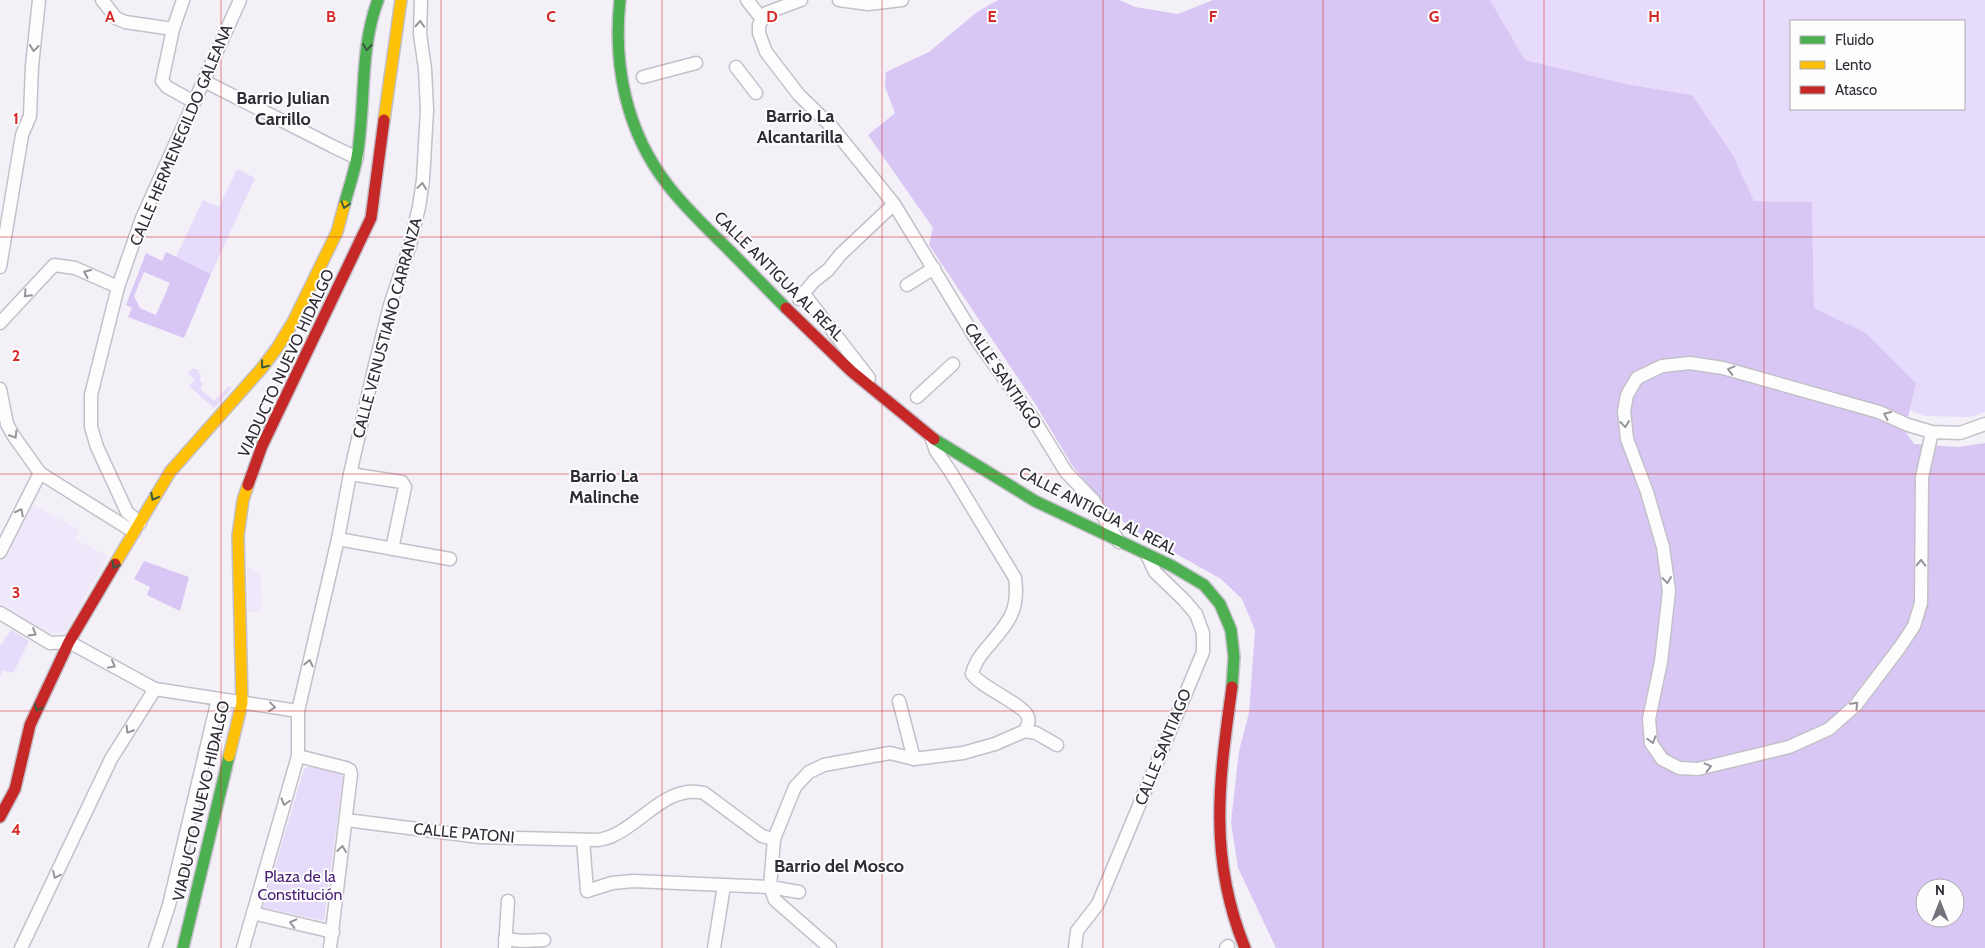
<svg xmlns="http://www.w3.org/2000/svg" width="1985" height="948" font-family="Cabin,sans-serif">
<rect width="100%" height="100%" fill="#f3f0f8"/>
<g fill="#efe8fa">
<path d="M29,503l51,27 -5,9 33,17 -42,75 -16,3 -50,-28v-46z"/>
<path d="M247,566l14,9 1,37h-14z"/>
</g>
<g fill="#e6dbfb" fill-rule="evenodd">
<path d="M1490,0h495v412l-15,5 -46,-1 -14,-6 6,-27 -50,-50 -52,-24 -2,-107 -58,-1 -21,-46 -41,-60 -66,-11 -101,-24zM1791,21h173v88h-173z"/>
<path d="M237,169l18,9 -44,96 -35,-17 27,-57 16,7z"/>
<path d="M193,368l6,2 -1,2 3,3 -1,6 3,3 -3,5 14,12 15,-15 3,2 -18,20 -25,-22 6,-6 -7,-6z"/>
<path d="M11,630l18,11 -16,32 -10,-3 -3,7v-31z"/>
<path d="M309,766l30,7 4,4 -19,144 -61,-14 41,-138z"/>
</g>
<g fill="#d8c7f4" fill-rule="evenodd">
<path d="M998,0h121l16,7 43,7 35,-14h277l35,60 101,24 66,11 41,60 21,46 58,1 2,106 52,25 50,50 -11,48 9,13 44,3 27,-4v505h-709l-38,-80 -7,-46 8,-71 10,-38 6,-83 -13,-31 -21,-20 -89,-50 -27,-23 -33,-41 -36,-60 -107,-160 4,-17 -65,-93 27,-22 -10,-26 1,-15 43,-20 48,-40zM1925,888h30v30h-30z"/>
<path d="M166,252l45,22 -27,64 -56,-21 4,-9 -6,-3 20,-52 16,8zM144,272l26,11 -14,32 -16,-7 -6,-12z"/>
<path d="M144,561l45,16 -9,34 -33,-16 3,-8 -16,-8z"/>
</g>
<g fill="none" stroke-linecap="round" stroke-linejoin="round">
<defs>
<g id="street">
<path d="M102,0l14,18 9,4 48,7"/>
<path d="M183,0l-10,29 -11,52 5,6 27,15"/>
<path d="M747,0l15,19"/>
<path d="M801,0l-35,13 -7,12v8l7,19 33,43 32,31 63,78 82,135 58,81 32,52 28,29 25,41"/>
<path d="M839,0l29,4 34,-4"/>
<path d="M736,67l20,26"/>
<path d="M643,77l53,-14"/>
<path d="M204,81l128,65 25,12"/>
<path d="M0,267l22,-132 8,-19 2,-50 7,-66"/>
<path d="M907,285l27,-17"/>
<path d="M804,294l65,84"/>
<path d="M799,299l15,-18 14,-11 13,-16 53,-50"/>
<path d="M0,323l54,-58 21,3 43,19"/>
<path d="M0,389l7,35 6,11 27,38 94,59"/>
<path d="M917,397l36,-33"/>
<path d="M1932,432l-10,45 -1,126 -7,23 -14,21 -44,58 -27,24 -40,18 -91,22 -19,-1 -17,-9 -11,-16 -2,-24 12,-57 8,-71 -6,-44 -16,-55 -20,-53 -3,-28 3,-16 10,-17 25,-12 28,-3 33,5 156,44 29,13 24,7 28,1 25,-9"/>
<path d="M931,437l5,14 14,20 65,107c5,35 -9,47 -30,72 -6,7 -11,15 -13,24 10,14 53,31 56,43 2,5 -1,10 -3,14"/>
<path d="M350,474l52,8 3,5 -13,62"/>
<path d="M140,523l-13,-11 -30,-65 -6,-20v-32l27,-108 24,-69 98,-218"/>
<path d="M338,539l112,20"/>
<path d="M0,552l40,-79"/>
<path d="M0,613l50,30 19,-1 86,47 143,22"/>
<path d="M899,701l15,58"/>
<path d="M1025,731l11,2 21,12"/>
<path d="M298,756l48,12 4,2 1,4 -21,174"/>
<path d="M346,820l134,17 118,3c5,-1 11,-2 16,-5 29,-13 54,-51 90,-42l58,43 12,3"/>
<path d="M583,840l4,51 25,-8 22,-2 136,6 29,5"/>
<path d="M253,913l80,19"/>
<path d="M505,939l17,2 22,-1"/>
<path d="M21,948l90,-189 44,-70"/>
<path d="M155,948l14,-43 49,-206"/>
<path d="M243,948l55,-192v-45l40,-172 12,-65 24,-105 16,-64 20,-60 9,-38 4,-27 4,-70 -2,-41 -5,-35 1,-34"/>
<path d="M505,948l3,-47"/>
<path d="M714,948l10,-62"/>
<path d="M830,948l-55,-48 -5,-13 4,-48 21,-52 14,-15 15,-7 66,-12 24,6 49,-6 32,-9 30,-13"/>
<path d="M1075,948l2,-17 21,-27 105,-252v-19l-7,-19 -12,-14 -29,-28 -8,-17"/>
<path d="M1226,948l2,-2"/>
</g>
<g id="fast">
<path d="M620,0c-7,65 6,131 47,184 18,24 41,45 63,67 19,19 37,38 56,57"/>
<path d="M344,206c4,-16 10,-32 13,-49 9,-51 2,-107 21,-157"/>
<path d="M934,439l101,62 137,65 32,19 16,19 11,26 3,27 -2,30"/>
<path d="M183,948l46,-192"/>
</g>
<g id="slow">
<path d="M384,120l17,-120"/>
<path d="M115,564l55,-92 92,-104 15,-20 16,-26 44,-90 7,-26"/>
<path d="M229,756l13,-53 -4,-167 5,-36 5,-15"/>
</g>
<g id="jam">
<path d="M786,308l65,63 83,68"/>
<path d="M248,485l14,-39 109,-228 13,-98"/>
<path d="M1232,687c-13,93 -24,171 13,261"/>
<path d="M0,817l15,-28 15,-64 39,-83 46,-78"/>
</g>
</defs>
<use href="#street" stroke="#c3c0c9" stroke-width="15"/>
<use href="#fast" stroke="#c3c0c9" stroke-width="14"/>
<use href="#slow" stroke="#c3c0c9" stroke-width="14"/>
<use href="#jam" stroke="#c3c0c9" stroke-width="14"/>
<use href="#street" stroke="#fdfdfe" stroke-width="12"/>
<use href="#fast" stroke="#4caf50" stroke-width="11"/>
<use href="#slow" stroke="#ffc107" stroke-width="11"/>
<use href="#jam" stroke="#c62828" stroke-width="11"/>
</g>
<defs><path id="oneway-chevron" d="M-2-3.5L2.5 0L-2 3.5" fill="none" stroke-width="1.6" stroke-linecap="round" stroke-linejoin="round" transform="scale(1.25)"/></defs>
<g stroke="#96949a">
<use href="#oneway-chevron" transform="translate(420 24) rotate(-87)"/>
<use href="#oneway-chevron" transform="translate(34 48) rotate(96)"/>
<use href="#oneway-chevron" transform="translate(422 186) rotate(-82)"/>
<use href="#oneway-chevron" transform="translate(87 273) rotate(-156)"/>
<use href="#oneway-chevron" transform="translate(27 294) rotate(133)"/>
<use href="#oneway-chevron" transform="translate(1731 370) rotate(-165)"/>
<use href="#oneway-chevron" transform="translate(1887 415) rotate(-156)"/>
<use href="#oneway-chevron" transform="translate(1625 424) rotate(83)"/>
<use href="#oneway-chevron" transform="translate(14 435) rotate(58)"/>
<use href="#oneway-chevron" transform="translate(20 512) rotate(-63)"/>
<use href="#oneway-chevron" transform="translate(1921 563) rotate(-89)"/>
<use href="#oneway-chevron" transform="translate(1667 580) rotate(83)"/>
<use href="#oneway-chevron" transform="translate(33 633) rotate(31)"/>
<use href="#oneway-chevron" transform="translate(309 663) rotate(-77)"/>
<use href="#oneway-chevron" transform="translate(112 665) rotate(29)"/>
<use href="#oneway-chevron" transform="translate(1855 705) rotate(-47)"/>
<use href="#oneway-chevron" transform="translate(272 707) rotate(7)"/>
<use href="#oneway-chevron" transform="translate(129 730) rotate(122)"/>
<use href="#oneway-chevron" transform="translate(1652 740) rotate(74)"/>
<use href="#oneway-chevron" transform="translate(1708 767) rotate(-14)"/>
<use href="#oneway-chevron" transform="translate(285 802) rotate(106)"/>
<use href="#oneway-chevron" transform="translate(342 849) rotate(-83)"/>
<use href="#oneway-chevron" transform="translate(56 875) rotate(116)"/>
<use href="#oneway-chevron" transform="translate(293 923) rotate(-166)"/>
</g>
<g stroke="#3a5a3f">
<use href="#oneway-chevron" transform="translate(367 47) rotate(97)"/>
<use href="#oneway-chevron" transform="translate(345 205) rotate(107)"/>
<use href="#oneway-chevron" transform="translate(264 365) rotate(128)"/>
<use href="#oneway-chevron" transform="translate(154 497) rotate(118)"/>
<use href="#oneway-chevron" transform="translate(115 565) rotate(120)"/>
<use href="#oneway-chevron" transform="translate(38 708) rotate(115)"/>
</g>
<path fill="none" stroke="#d62828" stroke-width="1" stroke-opacity="0.55" d="M221,0v948M441,0v948M662,0v948M882,0v948M1103,0v948M1323,0v948M1544,0v948M1764,0v948M0,237h1985M0,474h1985M0,711h1985"/>
<g text-anchor="middle" dominant-baseline="central" stroke-width="4" stroke-linejoin="round" paint-order="stroke">
<g font-size="16" fill="#302c36" stroke="#fdfdfd">
<text transform="translate(181 135) rotate(-67)">CALLE HERMENEGILDO GALEANA</text>
<text transform="translate(779 276) rotate(45)">CALLE ANTIGUA AL REAL</text>
<text transform="translate(387 328) rotate(-75)">CALLE VENUSTIANO CARRANZA</text>
<text transform="translate(286 363) rotate(-65)">VIADUCTO NUEVO HIDALGO</text>
<text transform="translate(1003 376) rotate(56)">CALLE SANTIAGO</text>
<text transform="translate(1098 511) rotate(27)">CALLE ANTIGUA AL REAL</text>
<text transform="translate(1163 747) rotate(-68)">CALLE SANTIAGO</text>
<text transform="translate(201 801) rotate(-77)">VIADUCTO NUEVO HIDALGO</text>
<text transform="translate(464 833) rotate(5)">CALLE PATONI</text>
</g>
<g font-size="16" fill="#461d72" stroke="#fdfdfd">
<text x="300" y="876">Plaza de la<tspan x="300" dy="18">Constitución</tspan></text>
</g>
<g font-size="18" font-weight="bold" fill="#302c36" stroke="#fdfdfd">
<text x="283" y="98">Barrio Julian<tspan x="283" dy="21">Carrillo</tspan></text>
<text x="800" y="116">Barrio La<tspan x="800" dy="21">Alcantarilla</tspan></text>
<text x="604" y="476">Barrio La<tspan x="604" dy="21">Malinche</tspan></text>
<text x="839" y="866">Barrio del Mosco</text>
</g>
</g>
<g font-size="16" text-anchor="middle" font-weight="bold" fill="#d62828" stroke="#fdfdfd" stroke-width="4" stroke-linejoin="round" paint-order="stroke">
<text x="110" y="22">A</text>
<text x="331" y="22">B</text>
<text x="551" y="22">C</text>
<text x="772" y="22">D</text>
<text x="992" y="22">E</text>
<text x="1213" y="22">F</text>
<text x="1434" y="22">G</text>
<text x="1654" y="22">H</text>
<text x="16" y="124">1</text>
<text x="16" y="361">2</text>
<text x="16" y="598">3</text>
<text x="16" y="835">4</text>
</g>
<rect x="1790" y="20" width="175" height="90" fill="#fdfdfd" stroke="#aba9ad"/>
<rect x="1800" y="36" width="25" height="8" fill="#4caf50" stroke="#aba9ad"/>
<text x="1835" y="45" font-size="15" fill="#302c36">Fluido</text>
<rect x="1800" y="61" width="25" height="8" fill="#ffc107" stroke="#aba9ad"/>
<text x="1835" y="70" font-size="15" fill="#302c36">Lento</text>
<rect x="1800" y="86" width="25" height="8" fill="#c62828" stroke="#aba9ad"/>
<text x="1835" y="95" font-size="15" fill="#302c36">Atasco</text>
<g transform="translate(1940 903)"><circle r="24" fill="#fdfdfd" stroke="#aba9ad"/>
<path d="M0-4L9 19L0 12L-9 19Z" fill="#74717a"/>
<text y="-8" font-size="14" font-weight="bold" text-anchor="middle" fill="#302c36">N</text>
</g>
</svg>
